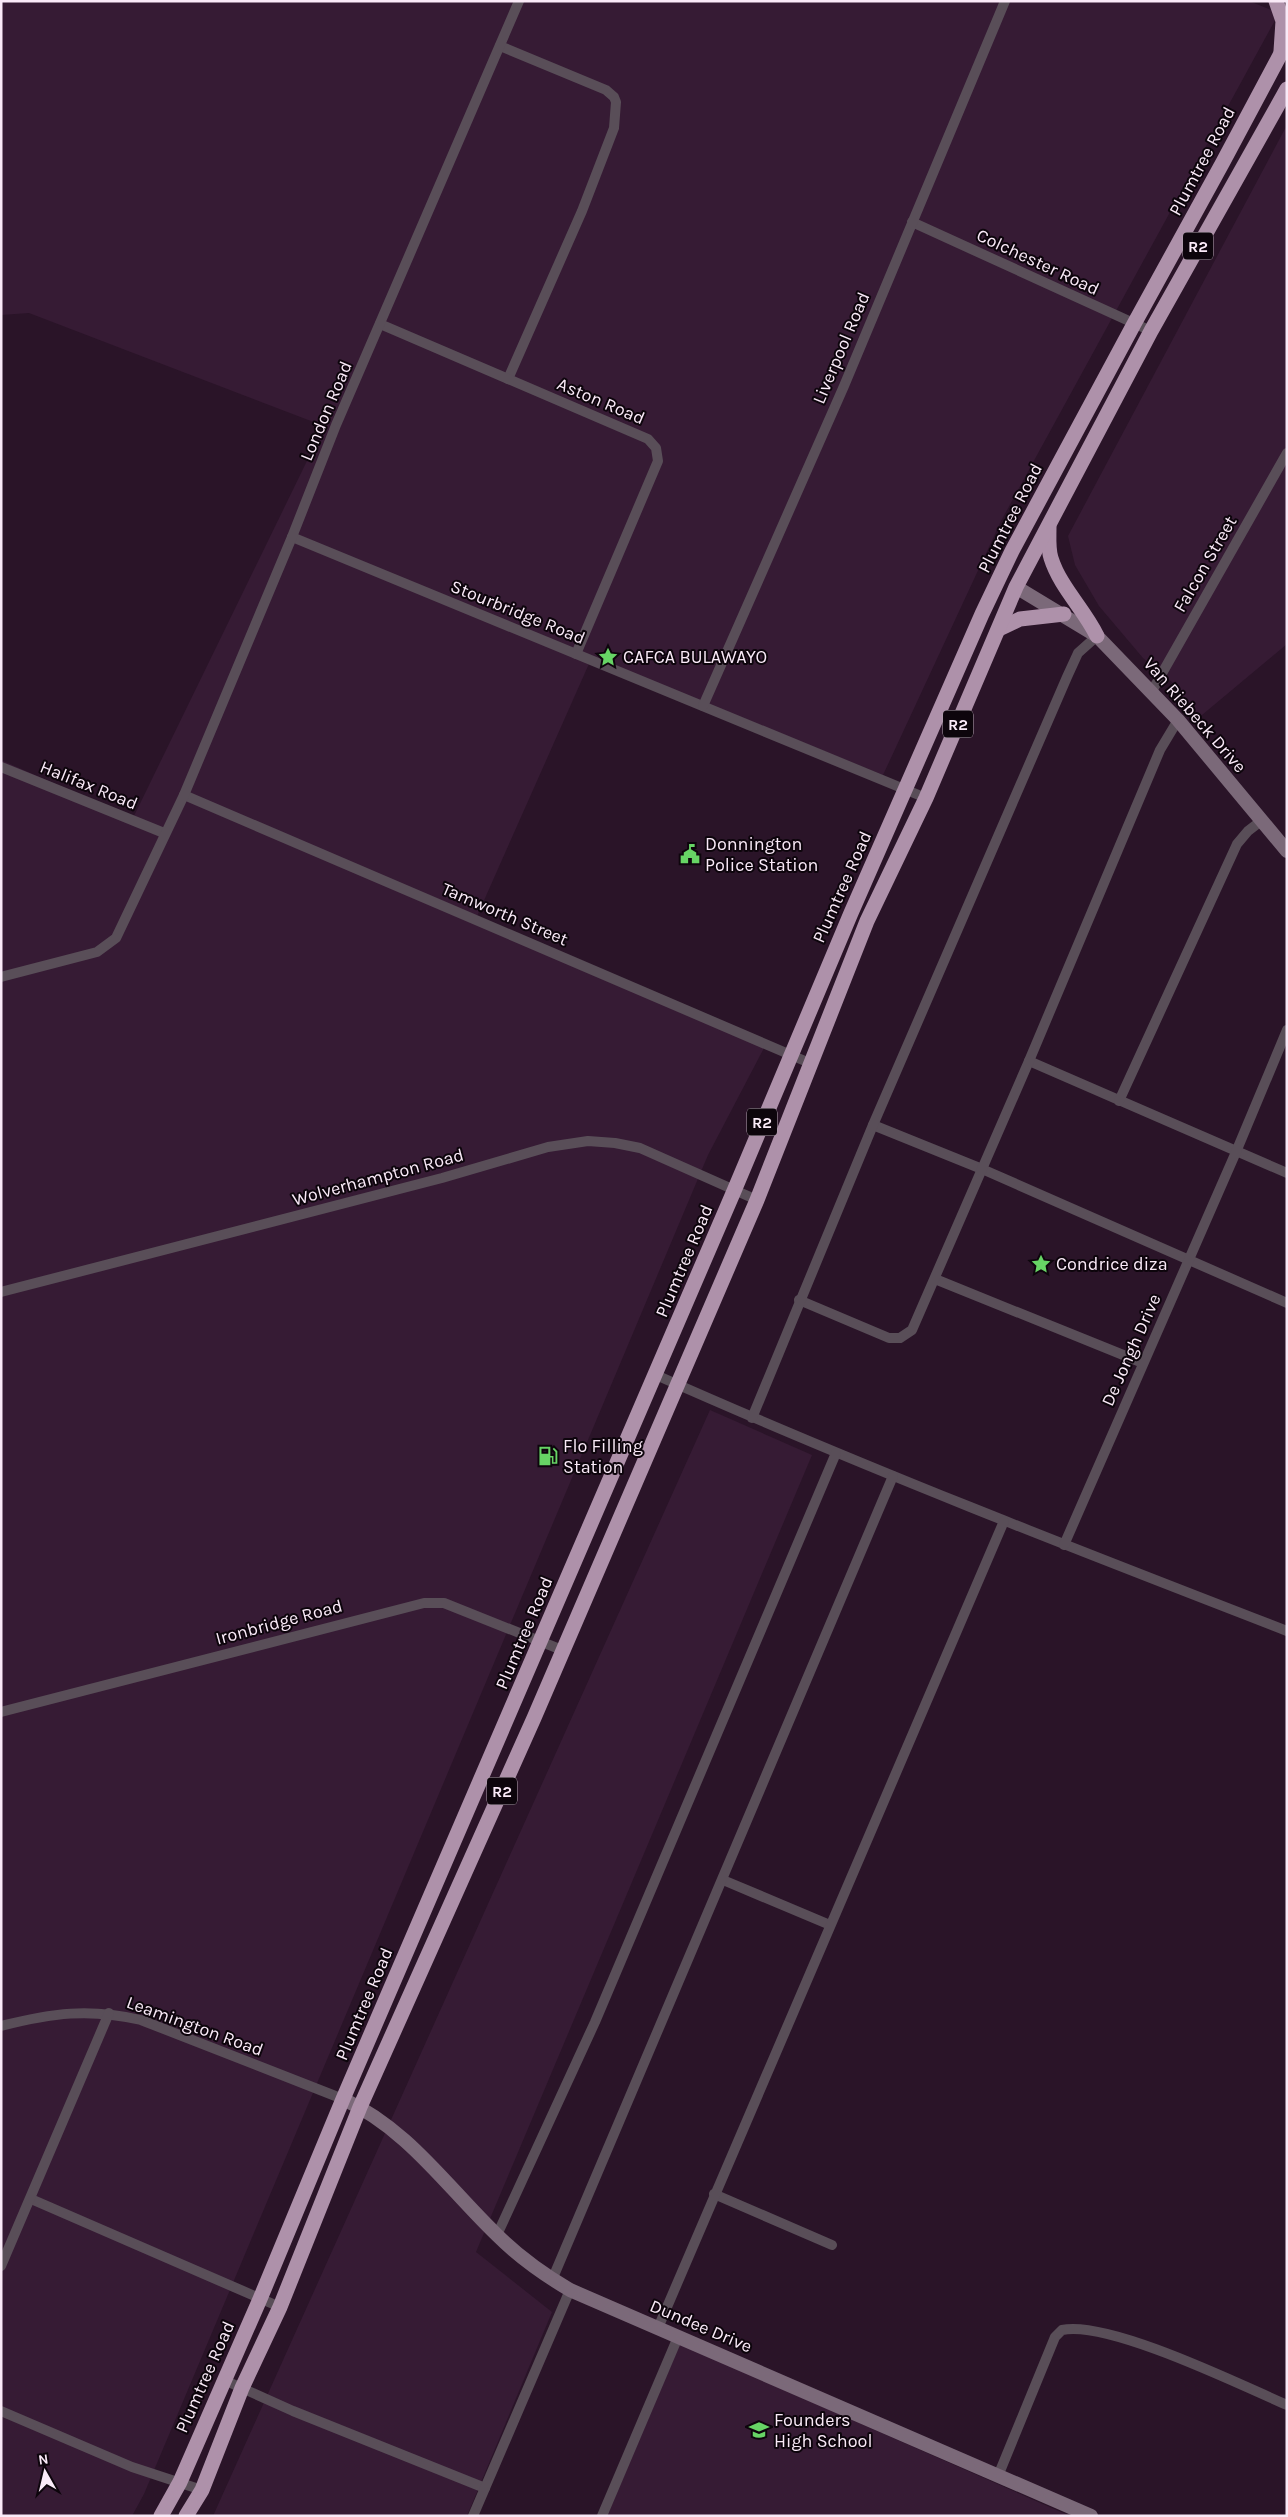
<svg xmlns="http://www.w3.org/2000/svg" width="1288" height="2517" font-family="Karla,sans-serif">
<rect width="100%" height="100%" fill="#2a1428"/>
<g fill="#361b34">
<path d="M1,1h1248l30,12 -278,508 -118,254 -291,-118 -118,266 290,125 -56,107 -564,1339 -12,22h-131v-1756l132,58 191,-392 -295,-113 -28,2z"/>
<path d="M1287,125v519l-91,76 -23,-37 -30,-25 -44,-52 -24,-41 -7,-29z"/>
<path d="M710,1410l102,45 -336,797 76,60 -85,204h-254z"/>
<path d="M680,2344l390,172h-463z"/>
</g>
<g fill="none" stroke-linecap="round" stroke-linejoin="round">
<g stroke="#594e58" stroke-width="10">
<path d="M500,46l106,44 8,7 2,5 -2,26 -32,83 -74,168"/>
<path d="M912,222l239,109"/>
<path d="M380,324l268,115 8,9 2,13 -82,193"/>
<path d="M292,537l634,261"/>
<path d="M1152,691l135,-238"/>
<path d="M703,706l141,-320 161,-385"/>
<path d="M1,767l163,66"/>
<path d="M184,795l628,269"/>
<path d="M1,977l96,-25 19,-14 68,-143 108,-258 44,-112 183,-424"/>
<path d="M1029,1061l258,112"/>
<path d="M1119,1101l118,-257 11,-13 13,-10"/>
<path d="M873,1125l109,44 305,134"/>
<path d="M935,1279l208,84"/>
<path d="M1,1292l441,-114 106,-31 40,-6 27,2 25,5 117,52"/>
<path d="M799,1300l90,38h11l12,-8 117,-269 131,-311 18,-30"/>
<path d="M656,1375c207,92 419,174 631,256"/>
<path d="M752,1418l121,-293 194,-448 11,-24 19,-17"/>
<path d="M1064,1545l172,-393 51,-122"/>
<path d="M1,1712l423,-109h20l118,47"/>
<path d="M723,1880l107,45"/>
<path d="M1,2026c51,-13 88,-18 140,-6l202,79"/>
<path d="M714,2194l118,51"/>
<path d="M31,2199l249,108"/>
<path d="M497,2235l98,-213 241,-569"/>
<path d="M1,2266l108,-253"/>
<path d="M552,2280l341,-804"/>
<path d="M658,2328l346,-807"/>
<path d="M224,2380l69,31 192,77"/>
<path d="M1,2411l131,56 70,23"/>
<path d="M998,2476l57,-139 7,-7c46,-10 177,54 225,75"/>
<path d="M473,2516l97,-226"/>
<path d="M602,2516l76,-179"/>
</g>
<g stroke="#7b6979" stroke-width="14">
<path d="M1016,587l81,49 81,84 109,131"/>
<path d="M343,2099c65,30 104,88 154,136 22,22 46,39 73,55l521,226"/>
</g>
<g stroke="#ae91aa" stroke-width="15">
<path d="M1276,1l7,20 -2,30"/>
<path d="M1049,527c0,10 -1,22 2,31 9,29 33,51 46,78"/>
<path d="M999,629l21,-10 44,-5"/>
<path d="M161,2516l19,-34 80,-183 83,-200 391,-908 117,-278 131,-299 30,-63 122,-227 89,-162 64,-120"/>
<path d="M186,2516l16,-26 40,-102 38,-81 80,-200 174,-389 223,-518 110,-279 59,-123 90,-211 135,-256 136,-242"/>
</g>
</g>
<defs>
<symbol id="sight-bare" viewBox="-9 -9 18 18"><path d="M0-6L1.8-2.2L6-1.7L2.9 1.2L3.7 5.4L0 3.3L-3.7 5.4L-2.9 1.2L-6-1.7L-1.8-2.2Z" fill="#67d465" stroke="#0d050c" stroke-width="2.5" paint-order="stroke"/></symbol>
<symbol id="civic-bare" viewBox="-9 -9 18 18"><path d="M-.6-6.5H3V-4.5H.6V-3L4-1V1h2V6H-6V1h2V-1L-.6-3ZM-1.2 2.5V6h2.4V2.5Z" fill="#67d465" stroke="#0d050c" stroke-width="2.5" paint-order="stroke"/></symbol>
<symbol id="fuel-bare" viewBox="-9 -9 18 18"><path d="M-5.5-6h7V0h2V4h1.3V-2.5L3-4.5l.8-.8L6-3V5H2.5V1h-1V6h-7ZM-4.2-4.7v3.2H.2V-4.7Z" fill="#67d465" stroke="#0d050c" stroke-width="2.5" paint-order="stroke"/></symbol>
<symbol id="school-bare" viewBox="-9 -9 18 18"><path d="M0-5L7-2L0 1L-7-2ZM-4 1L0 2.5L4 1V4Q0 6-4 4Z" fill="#67d465" stroke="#0d050c" stroke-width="2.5" paint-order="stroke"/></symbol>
</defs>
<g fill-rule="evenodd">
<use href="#sight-bare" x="594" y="643" width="28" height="28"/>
<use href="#civic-bare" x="676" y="840" width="28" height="28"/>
<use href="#sight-bare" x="1027" y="1250" width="28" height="28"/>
<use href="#fuel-bare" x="534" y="1442" width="28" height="28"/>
<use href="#school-bare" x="745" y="2416" width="28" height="28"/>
</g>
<g text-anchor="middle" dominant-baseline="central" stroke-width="4" stroke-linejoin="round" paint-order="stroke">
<g fill="#0d050c" stroke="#b3a5b1" stroke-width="1">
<rect x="1183" y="232.5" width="30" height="27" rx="4"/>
<rect x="943" y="710.5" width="30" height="27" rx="4"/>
<rect x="747" y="1108.5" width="30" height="27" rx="4"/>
<rect x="487" y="1777.5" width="30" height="27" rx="4"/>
</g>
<g font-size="16" font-weight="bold" fill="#faeaf8">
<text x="1198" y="246">R2</text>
<text x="958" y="724">R2</text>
<text x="762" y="1122">R2</text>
<text x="502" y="1791">R2</text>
</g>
<g font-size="18" fill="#faeaf8" stroke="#0d050c">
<text transform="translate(1202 161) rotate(-62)">Plumtree Road</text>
<text transform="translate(1038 262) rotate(25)">Colchester Road</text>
<text transform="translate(841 348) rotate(-67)">Liverpool Road</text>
<text transform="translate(601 401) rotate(23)">Aston Road</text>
<text transform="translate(326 411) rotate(-67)">London Road</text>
<text transform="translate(1010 518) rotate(-63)">Plumtree Road</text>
<text transform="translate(1205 564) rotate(-60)">Falcon Street</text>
<text transform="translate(518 612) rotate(22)">Stourbridge Road</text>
<text transform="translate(1195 715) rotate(49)">Van Riebeck Drive</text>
<text transform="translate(89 785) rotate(22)">Halifax Road</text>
<text transform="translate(842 887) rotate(-66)">Plumtree Road</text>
<text transform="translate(505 914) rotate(23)">Tamworth Street</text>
<text transform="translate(378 1177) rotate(-15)">Wolverhampton Road</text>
<text transform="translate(684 1261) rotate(-67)">Plumtree Road</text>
<text transform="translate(1131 1350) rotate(-66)">De Jongh Drive</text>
<text transform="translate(279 1622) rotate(-15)">Ironbridge Road</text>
<text transform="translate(524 1633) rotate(-67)">Plumtree Road</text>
<text transform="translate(364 2004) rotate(-67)">Plumtree Road</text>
<text transform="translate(195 2026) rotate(20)">Leamington Road</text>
<text transform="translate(701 2326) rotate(23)">Dundee Drive</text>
<text transform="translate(205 2377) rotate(-66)">Plumtree Road</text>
</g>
<g font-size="18" fill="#faeaf8" stroke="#0d050c" text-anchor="start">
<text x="623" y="657">CAFCA BULAWAYO</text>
<text x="705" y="844">Donnington<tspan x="705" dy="21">Police Station</tspan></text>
<text x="1056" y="1264">Condrice diza</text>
<text x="563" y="1446">Flo Filling<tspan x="563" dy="21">Station</tspan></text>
<text x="774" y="2420">Founders<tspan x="774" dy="21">High School</tspan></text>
</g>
</g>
<rect width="1288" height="2517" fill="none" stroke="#faeaf8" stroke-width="5"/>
<g transform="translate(45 2472) rotate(352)" stroke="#0d050c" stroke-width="4" paint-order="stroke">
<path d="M0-4L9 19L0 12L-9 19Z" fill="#faeaf8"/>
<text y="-8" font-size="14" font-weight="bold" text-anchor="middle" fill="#faeaf8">N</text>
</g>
</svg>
